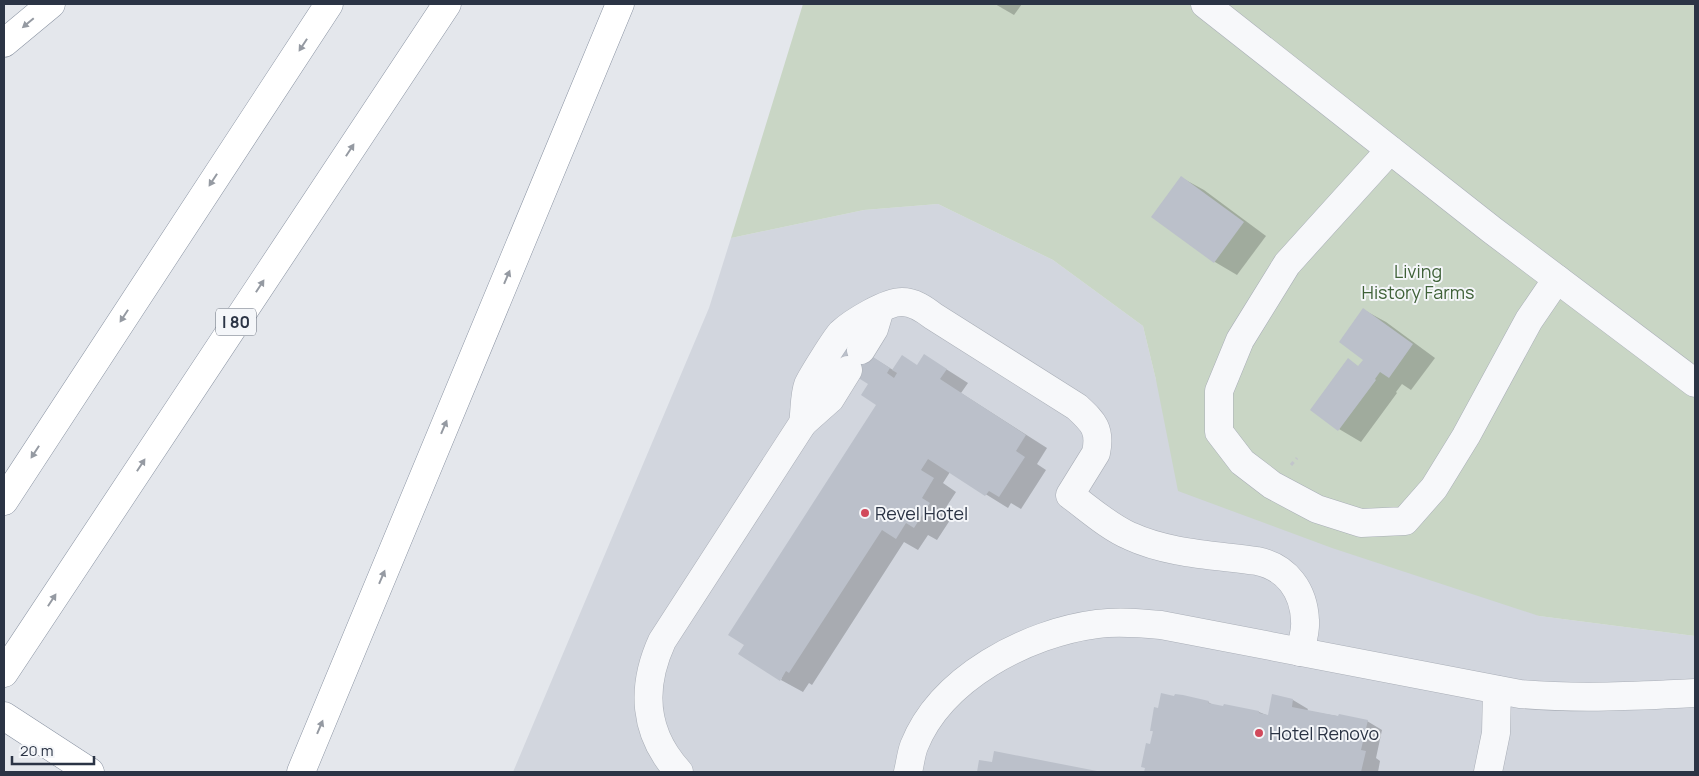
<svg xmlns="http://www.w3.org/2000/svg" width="1699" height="776" font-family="Manrope,sans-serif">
<rect width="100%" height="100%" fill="#e4e7ec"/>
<path fill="#d2d6de" d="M938,204l115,56 90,66 13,54 383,236 156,20v136h-1182l196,-464 22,-70 133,-28z"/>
<path fill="#c9d6c5" d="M803,4h892v632l-156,-20 -207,-68 -154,-57 -22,-111 -13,-54 -90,-66 -115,-56 -74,6 -133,28z"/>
<g fill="#0003">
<path d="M995,4h27l-8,11z"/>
<path d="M1182,178l22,12 62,46 -29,39 -22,-13 -62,-45z"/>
<path d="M1364,310l22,12 49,36 -24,32 -9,-6 -6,8 1,1 -36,49 -22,-13 9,-69 11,7 6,-8z"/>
<path d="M869,355l24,15 25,-4 28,3 22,14 -7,10 86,55 -10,16 9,6 -25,39 -10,-6 -3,5 -58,-36 -7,11 13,9 -13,20 9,5 -15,23 -9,-5 -10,15 -14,-8 -92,143 -3,-2 -6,9 -22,-12 97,-276 -8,-21z"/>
<path d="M1293,700l15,9 -1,2 60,10 15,9 -6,28 4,3 -2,11h-233l9,-40 -3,-2 57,-28 7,4 44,6 10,4z"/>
<path d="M995,752l100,20h-117l2,-11 13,3z"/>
</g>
<g fill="#bbc0ca">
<path d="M1181,176l63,46 -30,41 -63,-46z"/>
<path d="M1363,308l50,36 -24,34 -9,-6 -5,7 1,1 -38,51 -28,-21 38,-52 10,8 5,-6 -24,-18z"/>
<path d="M847,340l43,28 -3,5 7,5 3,-5 -5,-3 10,-15 15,10 7,-11 23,15 -7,10 86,56 -10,16 9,6 -26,40 -10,-6 -4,5 -57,-37 -7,11 13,8 -12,20 8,5 -16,25 -8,-5 -10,16 -14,-9 -93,143 -3,-2 -6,10 -42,-27 6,-9 -16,-10 148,-230 -15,-10 7,-11 -35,-22z"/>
<path d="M1161,693l13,3 1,-2 8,1 26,6 -1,2 15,3 1,-2 35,7v2l9,2 4,-21 21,5 -1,8 46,9 1,-2 29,6 -7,30 5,1 -5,21h-217l1,-4 -4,-1 5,-24 4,1 3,-13h-3l4,-24 4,1z"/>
<path d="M994,751l103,20v1h-120l2,-12 13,2z"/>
</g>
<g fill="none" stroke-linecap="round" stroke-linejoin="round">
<defs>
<g id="minor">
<path d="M1205,4l287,226 203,153"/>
<path d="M1390,150l-103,114 -47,76 -21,51v41l23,30 30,23 45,24 44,14 44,-2 29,-33 32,-52 63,-116 28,-41"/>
<path d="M861,350l13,-21 6,-20"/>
<path d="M803,423l27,-24 18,-29"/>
<path d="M679,772c-36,-39 -38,-85 -17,-131l141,-218c2,-11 1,-27 5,-38 3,-7 28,-47 33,-52 12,-11 45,-31 61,-31 12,0 22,7 31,14l144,91c16,15 24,22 19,46l-26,42c19,14 39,32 60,41 39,18 85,19 127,25 30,6 47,30 48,60 1,10 -3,21 -5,31"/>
<path d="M908,772c2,-8 3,-18 6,-26 27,-68 113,-113 183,-122 21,-3 43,-1 64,1l359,69c58,5 117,2 175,-1"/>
<path d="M1488,772l8,-39 1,-43"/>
</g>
<g id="highway">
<path d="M4,43l47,-39"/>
<path d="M4,501l325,-497"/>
<path d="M4,673l443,-669"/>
<path d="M4,716l86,56"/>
<path d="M301,772l319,-768"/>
</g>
</defs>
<use href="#minor" stroke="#a9aeb7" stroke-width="29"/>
<use href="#highway" stroke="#8b94a3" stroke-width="29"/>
<path stroke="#c2c5cb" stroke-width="3" stroke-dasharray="4 4" stroke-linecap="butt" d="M1291,465l6,-7"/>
<use href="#minor" stroke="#f7f8fa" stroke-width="28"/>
<use href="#highway" stroke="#fff" stroke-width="28"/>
</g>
<defs><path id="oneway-solid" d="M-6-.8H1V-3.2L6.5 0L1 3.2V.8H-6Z" transform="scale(1.25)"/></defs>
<g fill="#959aa2">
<use href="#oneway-solid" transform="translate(28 23) rotate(140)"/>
<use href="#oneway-solid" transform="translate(303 45) rotate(123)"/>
<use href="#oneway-solid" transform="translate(350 150) rotate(-57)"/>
<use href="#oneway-solid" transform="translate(213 180) rotate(123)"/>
<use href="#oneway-solid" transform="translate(507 277) rotate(-67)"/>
<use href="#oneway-solid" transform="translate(260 286) rotate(-57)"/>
<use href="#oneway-solid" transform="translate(124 316) rotate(123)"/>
<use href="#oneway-solid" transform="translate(444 427) rotate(-67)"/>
<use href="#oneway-solid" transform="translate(35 452) rotate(123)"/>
<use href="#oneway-solid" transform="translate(141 465) rotate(-57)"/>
<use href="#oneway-solid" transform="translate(382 577) rotate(-67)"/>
<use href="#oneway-solid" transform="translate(52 600) rotate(-57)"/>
<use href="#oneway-solid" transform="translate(320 727) rotate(-67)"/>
</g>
<g fill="#d1495b" stroke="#f4f6f9" stroke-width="2">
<circle cx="865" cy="513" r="5"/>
<circle cx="1259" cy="733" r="5"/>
</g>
<g text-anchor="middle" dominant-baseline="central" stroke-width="4" stroke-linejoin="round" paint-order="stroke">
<rect fill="#f4f6f9" stroke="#676e7b" stroke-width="1" x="216" y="308.5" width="40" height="27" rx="4"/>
<g font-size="16" font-weight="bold" fill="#2b3445">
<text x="236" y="322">I 80</text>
</g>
<g font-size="18" fill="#3f6138" stroke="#f4f6f9">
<text x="1418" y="271">Living<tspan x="1418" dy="21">History Farms</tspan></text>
</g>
<g font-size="18" fill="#2b3445" stroke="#f4f6f9" text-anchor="start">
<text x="875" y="513">Revel Hotel</text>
<text x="1269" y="733">Hotel Renovo</text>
</g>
</g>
<rect width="1699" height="776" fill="none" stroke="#2b3445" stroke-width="10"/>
<path d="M12 756v8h82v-8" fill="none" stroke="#2b3445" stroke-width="2.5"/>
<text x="20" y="756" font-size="15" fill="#2b3445" stroke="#f4f6f9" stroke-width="4" paint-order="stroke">20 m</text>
</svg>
